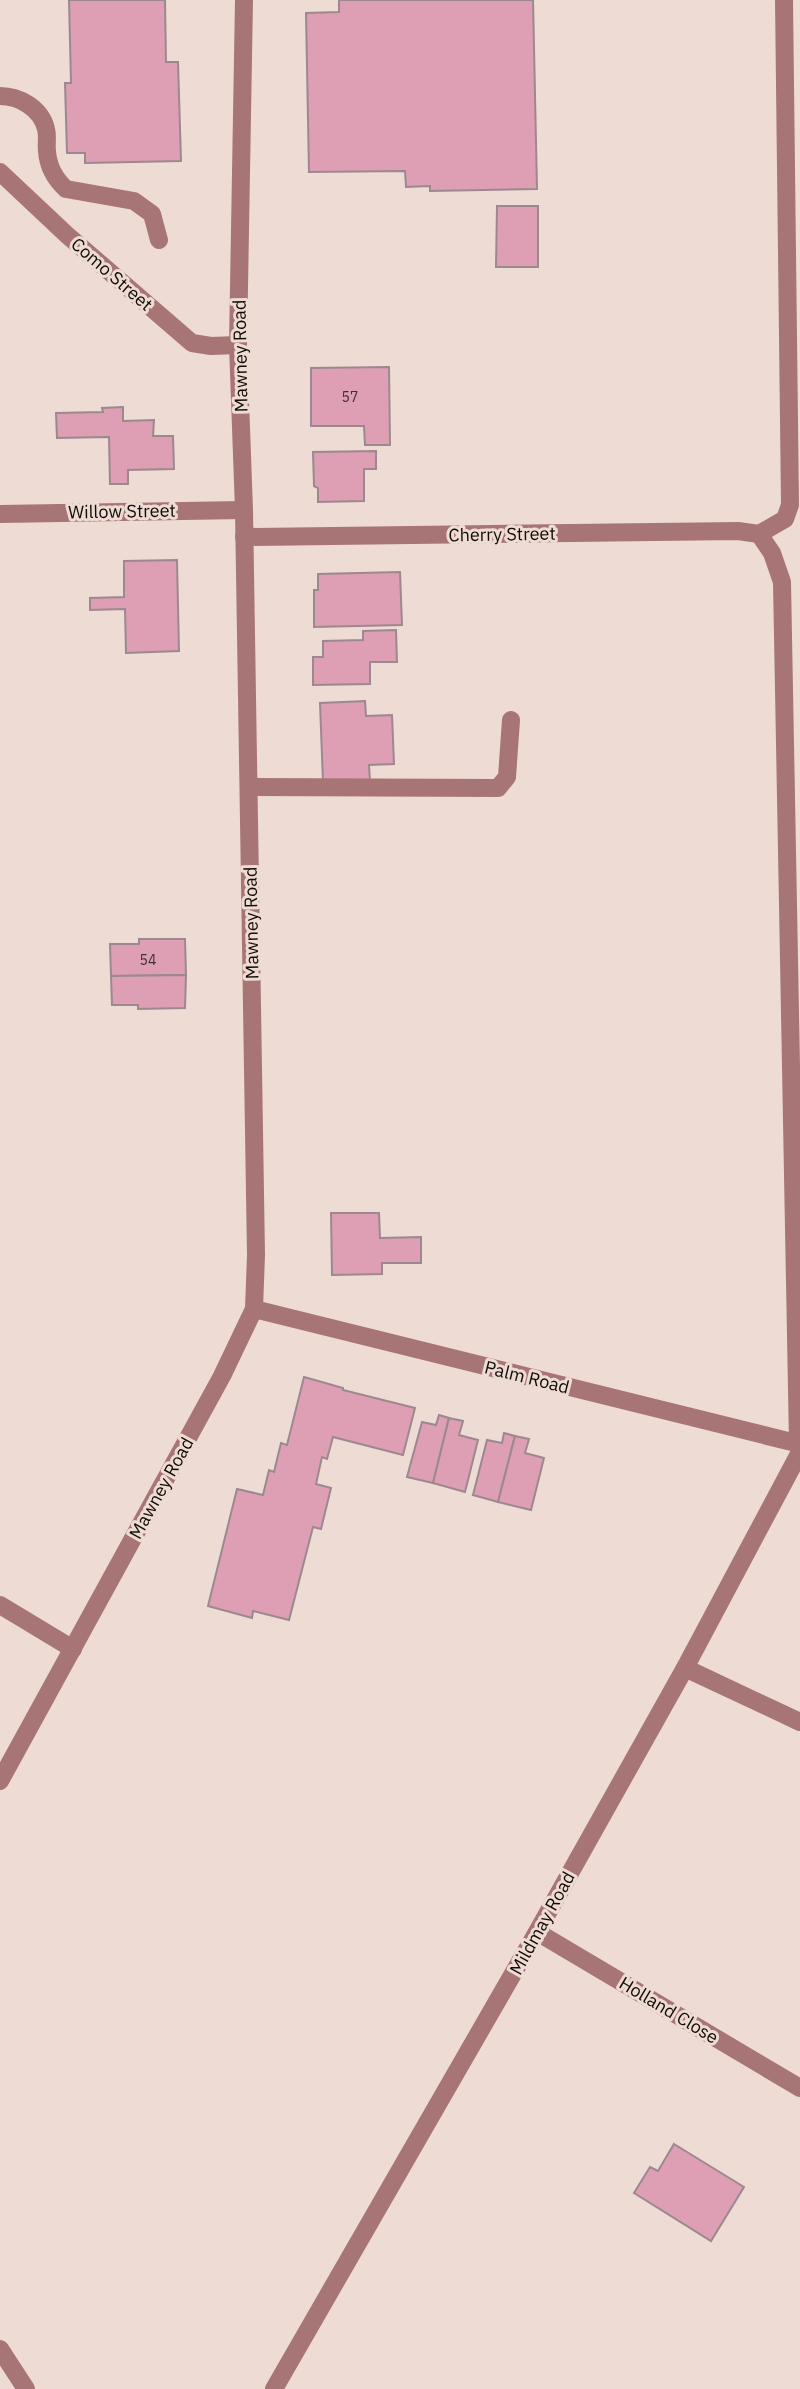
<svg xmlns="http://www.w3.org/2000/svg" width="800" height="2389" font-family="'IBM Plex Sans',sans-serif">
<rect width="100%" height="100%" fill="#eedbd3"/>
<g fill="#de9eb4" stroke="#9c898f" stroke-width="2">
<path d="M69,0h96l1,62h12l3,99 -96,2v-10h-18l-2,-70h6z"/>
<path d="M339,0h194l4,189 -107,2v-5l-24,1 -1,-16 -96,1 -3,-159 33,-1z"/>
<path d="M497,206h41v61h-42z"/>
<path d="M389,367l1,78h-25l-1,-19h-53v-58z"/>
<path d="M123,407v14l31,-1 -1,16h20l1,33 -46,1v14h-18l-1,-47 -52,1 -1,-25 47,-1 -1,-4z"/>
<path d="M376,451v18h-12v32l-46,1v-14l-4,-2 -1,-34z"/>
<path d="M177,560l2,91 -53,2 -1,-44 -35,1v-12l34,-1v-36z"/>
<path d="M400,572l2,53 -88,2v-37h4v-16z"/>
<path d="M396,630l1,32h-27v22l-57,1v-28h10v-16l40,-1v-9z"/>
<path d="M365,701l1,15 26,-1 2,49 -25,1 1,16 -47,1 -3,-79z"/>
<path d="M139,939h46l1,36 -75,1 -1,-32h29z"/>
<path d="M186,975l-1,33 -47,1v-4h-26l-1,-29z"/>
<path d="M331,1213h48l1,25 41,-1v26h-39v11l-50,1z"/>
<path d="M304,1377l39,11v2l72,18 -12,47 -70,-18 -6,22 -5,-2 -6,27 15,4 -10,41 -8,-2 -24,93 -36,-9 -1,7 -44,-12 29,-117 26,6 6,-25 5,2 7,-29 6,2z"/>
<path d="M439,1415l10,3 -16,65 -26,-6 15,-55 14,3z"/>
<path d="M449,1418l14,3 -4,14 19,5 -13,52 -32,-9z"/>
<path d="M504,1433l11,3 -17,66 -25,-7 14,-55 15,3z"/>
<path d="M515,1436l14,3 -4,14 19,5 -13,52 -33,-8z"/>
<path d="M674,2144l70,43 -33,54 -77,-48 16,-26 8,4z"/>
</g>
<g fill="none" stroke-linecap="round" stroke-linejoin="round">
<g stroke="#a77575" stroke-width="18">
<path d="M0,96c19,0 41,12 46,33 2,7 0,15 1,22 1,15 8,28 19,38l68,12 18,13 7,26"/>
<path d="M249,787l249,1 9,-11 4,-57"/>
<path d="M685,1668l115,54"/>
</g>
<g stroke="#a77575" stroke-width="18">
<path d="M0,172l67,63 125,108 19,3 27,-1"/>
<path d="M0,514l244,-4"/>
<path d="M759,534l13,19 10,29 16,861"/>
<path d="M759,534l26,-15 5,-14 -6,-505"/>
<path d="M244,537l494,-6 21,3"/>
<path d="M254,1309l546,135"/>
<path d="M0,1605l73,44"/>
<path d="M537,1932l263,156"/>
<path d="M0,2349l26,40"/>
<path d="M274,2389l263,-457 148,-264 115,-216"/>
</g>
<path stroke="#a77575" stroke-width="18" d="M0,1781l222,-405 32,-67 2,-54 -12,-745 -6,-165 6,-345"/>
</g>
<g text-anchor="middle" dominant-baseline="central" stroke-width="6" stroke-linejoin="round" paint-order="stroke">
<g font-size="14" fill="#443033">
<text x="350" y="397">57</text>
<text x="148" y="960">54</text>
</g>
<g font-size="18" fill="#110b08" stroke="#eedbd3">
<text transform="translate(112 274) rotate(41)">Como Street</text>
<text transform="translate(240 356) rotate(-91)">Mawney Road</text>
<text transform="translate(122 511) rotate(-1)">Willow Street</text>
<text transform="translate(502 534) rotate(-1)">Cherry Street</text>
<text transform="translate(251 923) rotate(-91)">Mawney Road</text>
<text transform="translate(527 1377) rotate(14)">Palm Road</text>
<text transform="translate(161 1488) rotate(-61)">Mawney Road</text>
<text transform="translate(542 1923) rotate(-61)">Mildmay Road</text>
<text transform="translate(669 2010) rotate(31)">Holland Close</text>
</g>
</g>
</svg>
